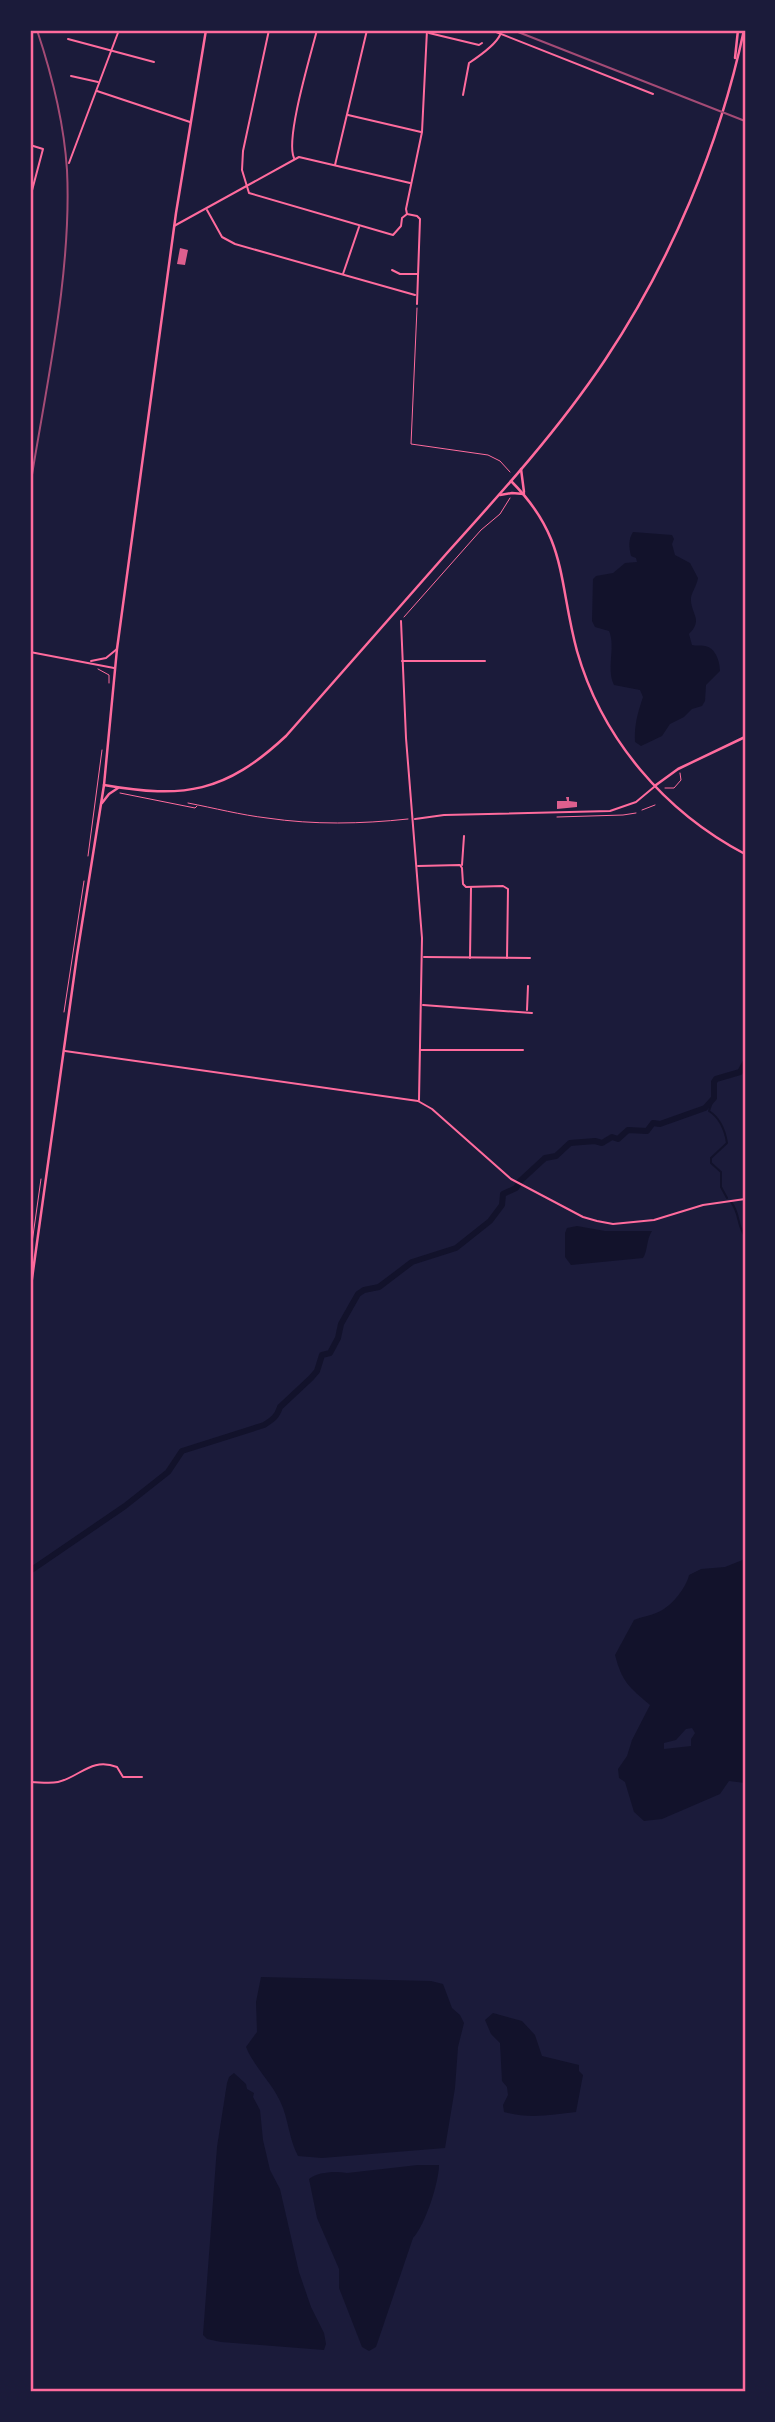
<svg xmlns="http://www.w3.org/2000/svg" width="775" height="2422" font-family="Raleway,sans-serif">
<rect width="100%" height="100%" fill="#1b1b3a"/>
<g fill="#12122b" fill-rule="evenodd">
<path d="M633,532l39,3 2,4 -2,5 3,11 15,8 8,15c-1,8 -8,16 -7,23 1,14 12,19 -2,33l3,11c4,1 8,0 13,1 11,2 15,16 15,25l-14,14 -1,16 -3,5 -10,3 -8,8 -14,7 -8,12 -21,10 -6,-4c-1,-17 3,-30 8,-45l-3,-7 -26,-5c-8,-17 2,-38 -5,-54l-14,-4 -3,-6 1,-42 3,-3 17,-3 12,-10 12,-1 -1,-4 -5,-2c-2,-9 -3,-16 2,-24z"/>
<path d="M577,1226l28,5h47c-6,9 -4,20 -9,27l-72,7 -6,-8v-24l2,-5z"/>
<path d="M745,1559v107l-2,5 2,3v109l-16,-2 -9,13 -58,25 -18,2 -10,-9 -9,-30 -6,-4 -1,-9 9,-13 5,-16 18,-35c-21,-18 -28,-23 -35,-50l19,-35c7,-3 15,-4 22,-7 13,-4 30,-24 33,-38l12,-6 24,-2zM692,1728l3,5 -4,6v7l-27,3v-6l12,-3 10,-11z"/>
<path d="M261,1977l170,4 12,3 9,24 8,7 4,8 -6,24 -3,41 -10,60 -123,10 -24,-2c-8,-15 -9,-31 -15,-48 -8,-23 -28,-39 -37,-61l11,-15 -1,-30z"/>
<path d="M493,2013l29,8 13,14 7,21 37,9v6l4,4 -7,37c-24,3 -48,7 -72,0l-1,-7 5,-10 -1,-8 -5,-6 -2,-38 -9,-9 -6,-14z"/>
<path d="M234,2073l12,11 1,5 7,4 -1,4 7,13 3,30 7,30 10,19 19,83 12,35 13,26 2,11 -2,6 -103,-8 -14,-3 -4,-4 14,-188 10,-64 2,-6z"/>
<path d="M418,2165h21c0,17 -14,61 -26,73l-37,109 -7,4 -7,-4 -23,-59v-19l-22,-51 -8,-39c9,-7 26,-8 38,-6z"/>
</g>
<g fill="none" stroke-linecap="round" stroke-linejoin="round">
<g stroke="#12122b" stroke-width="2">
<path d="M712,1102l-3,9c11,7 16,19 18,32l-16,15v5l10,9v15l6,11"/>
<path d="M731,1202c9,11 6,24 14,34"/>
</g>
<g stroke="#12122b" stroke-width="6">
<path d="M519,1182l26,-24 11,-2 14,-13 25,-2 7,2 10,-6 6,2 10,-9 19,1 6,-8 7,1 45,-16 9,-10v-16l2,-3 24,-7 5,-9"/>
<path d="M30,1571l95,-65 43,-34 14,-21 82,-26c8,-5 13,-8 16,-18l31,-29 6,-7 5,-16 8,-2 8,-15 3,-14 17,-30 6,-4 15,-3 33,-25 44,-14 34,-27 12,-16 1,-11 13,-6 2,-3"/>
</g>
</g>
<g fill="#dd5f8e">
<path d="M180,248l8,2 -3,15 -8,-1z"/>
<path d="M566,797h3v4l8,1v5l-20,2v-8h10z"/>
</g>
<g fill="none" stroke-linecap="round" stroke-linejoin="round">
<g stroke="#ff6b9d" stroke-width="1">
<path d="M417,308l-6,136 77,11 12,6 10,11"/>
<path d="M404,617l77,-87 19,-16 10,-16"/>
<path d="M98,669l11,6v8"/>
<path d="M665,788h9l7,-8 -1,-7"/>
<path d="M120,793l75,15 2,-2"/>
<path d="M188,803c26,5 53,12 79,15 47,7 94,6 141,1"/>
<path d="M557,817l66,-2 13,-2"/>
<path d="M88,856l14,-106"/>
<path d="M64,1012l20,-131"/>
<path d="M30,1257l11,-78"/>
</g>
<path stroke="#ff6b9d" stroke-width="1" d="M642,810l13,-5"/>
<g stroke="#ff6b9d" stroke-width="2">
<path d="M152,30l9,2"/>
<path d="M269,30l-26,121 -1,19 7,23 144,42 8,-9 1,-8 5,-4"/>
<path d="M491,30l162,64"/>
<path d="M429,33l50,12 3,-2"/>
<path d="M68,39l86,23"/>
<path d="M71,76l27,6"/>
<path d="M97,91l93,31"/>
<path d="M463,95l6,-32c9,-6 27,-19 31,-28"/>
<path d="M348,115l73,17"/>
<path d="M30,145l13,4 -13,49"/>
<path d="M294,158c-9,-19 17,-104 23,-128"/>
<path d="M69,163l50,-133"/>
<path d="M335,165l32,-135"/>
<path d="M207,210l15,27 13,7 180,51"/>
<path d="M174,226l125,-69 111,26"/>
<path d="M392,270l8,4h18"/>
<path d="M343,274l16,-47"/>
<path d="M417,304l3,-85 -3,-3 -10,-2 -1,-5 16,-77 5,-102"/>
<path d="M401,621l5,117 16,200 -3,162"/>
<path d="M30,652l84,16"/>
<path d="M91,661l15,-3 11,-9"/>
<path d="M402,661h83"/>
<path d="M415,819l29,-4 166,-4 26,-9 18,-15"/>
<path d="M462,865l2,-29"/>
<path d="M418,866l42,-1 2,3 1,16 3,3 37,-1 5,3 -1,69"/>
<path d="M424,957l106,1"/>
<path d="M470,958l1,-70"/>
<path d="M423,1005l109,8"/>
<path d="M527,1010l1,-24"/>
<path d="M420,1050h103"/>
<path d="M65,1051l353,50 14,8 79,70 72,38 14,4 16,3 41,-4 49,-15 42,-6"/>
<path d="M30,1782c9,0 19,2 28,0 22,-5 33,-25 59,-15l6,10h19"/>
</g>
<path stroke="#ff6b9d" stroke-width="2.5" d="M656,785l22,-16 67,-32"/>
<g stroke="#ff6b9d" stroke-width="2.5">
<path d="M521,469l3,23"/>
<path d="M511,481c57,57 47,100 66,170 25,88 88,161 168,203"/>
<path d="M500,495l12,-2 12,1"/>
</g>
<g stroke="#ff6b9d" stroke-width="2.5">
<path d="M735,58l3,-28"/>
<path d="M104,785c80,14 121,8 182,-49 54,-61 107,-122 161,-183 56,-62 112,-124 158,-193 66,-99 114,-213 139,-330"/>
<path d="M102,803l7,-9 9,-6"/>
<path d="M30,1293l47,-338 27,-170 13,-136 59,-436 30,-183"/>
</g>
<g stroke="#a44b75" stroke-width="2">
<path d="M513,30l232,91"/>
<path d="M30,487c16,-101 42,-215 37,-317 -3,-48 -15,-95 -30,-140"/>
</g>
</g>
<rect width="775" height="2422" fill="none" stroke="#1b1b3a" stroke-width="63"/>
<rect x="32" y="32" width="712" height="2358" fill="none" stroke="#ff6b9d" stroke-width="2.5"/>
</svg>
